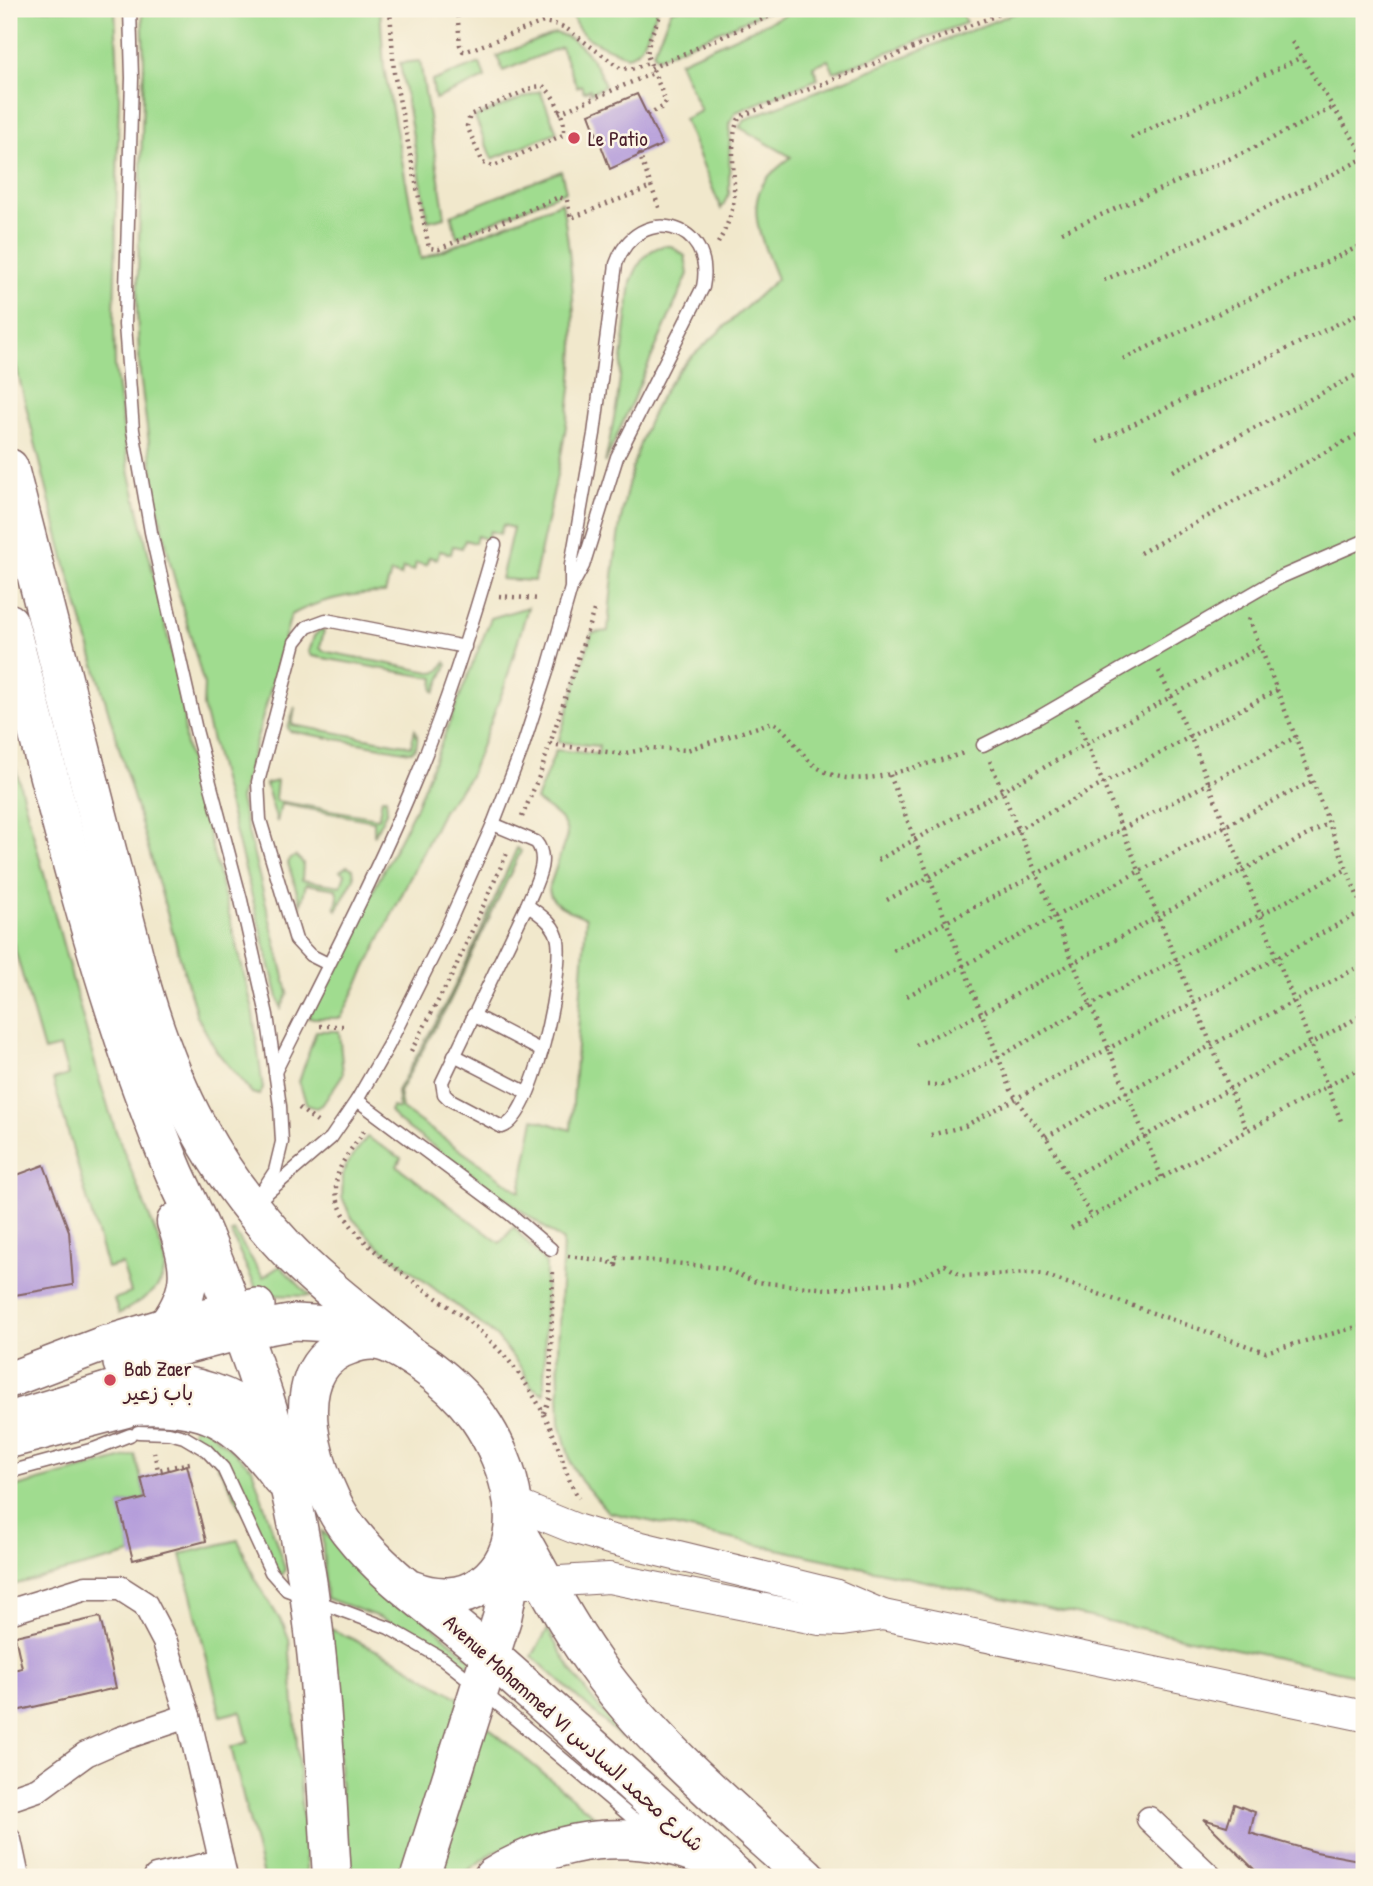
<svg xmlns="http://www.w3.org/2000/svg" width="1373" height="1886" font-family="'Patrick Hand','Playpen Sans Arabic',sans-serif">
<rect width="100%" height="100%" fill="#fcf5e5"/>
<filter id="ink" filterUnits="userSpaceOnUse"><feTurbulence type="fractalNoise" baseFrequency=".0143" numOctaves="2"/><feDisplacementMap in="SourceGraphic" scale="14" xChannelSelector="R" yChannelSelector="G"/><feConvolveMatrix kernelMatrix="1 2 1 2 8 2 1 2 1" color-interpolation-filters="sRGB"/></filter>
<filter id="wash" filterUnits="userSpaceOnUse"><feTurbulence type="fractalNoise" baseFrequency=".00686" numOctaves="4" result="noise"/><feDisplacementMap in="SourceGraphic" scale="28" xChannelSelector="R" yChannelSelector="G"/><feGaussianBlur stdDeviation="1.57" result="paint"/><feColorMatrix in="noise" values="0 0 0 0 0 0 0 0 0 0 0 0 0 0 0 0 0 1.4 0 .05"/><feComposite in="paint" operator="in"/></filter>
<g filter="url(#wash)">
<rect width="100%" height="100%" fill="#f1e8cc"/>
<g fill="#a0dc8f" stroke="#757e5d" stroke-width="2">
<path d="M9,9h106l4,88 -5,221 1,49 14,103 54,232 2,39 67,265 11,83 -4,6 -7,-2 -35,-41 -20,-36 -132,-454 -56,-224z"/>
<path d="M142,9h238l4,59 37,191 141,-57c8,48 13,95 12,143 -2,80 -24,159 -40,236l-33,-2 12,-51 -10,-3 -3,9 -10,-3 -3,8 -10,-3 -2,7 -10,-3 -3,8 -9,-2 -2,8 -11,-3 -3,8 -8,-2 -3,8 -10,-2 -2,8 -11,-3 -2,8 -10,-3 -6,20c-34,0 -64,6 -94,22l-51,184 48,194 -7,16 -78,-303 1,-21 -33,-119 -14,-63 -17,-128 -3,-64 7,-250z"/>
<path d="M572,9h86c-7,14 -14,45 -31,47 -24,-11 -54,-17 -55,-47z"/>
<path d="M672,9h100l-115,49 -4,-6z"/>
<path d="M798,9h162l6,14 -132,49 -6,-12 -15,6 5,13 -82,33 -6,10 -1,72 -8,15 -37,-90 17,-8 -22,-49z"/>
<path d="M1025,9h339v1668l-756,-165 -27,-31 -10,-18 -11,-40 -2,-74 5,-108 -166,-121 -7,-9 2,-4 7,2 -2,-18 50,-89 29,-60 41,-94 4,3 -72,152 -50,89 3,17 118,83 14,-73 37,11 15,-212c-14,-7 -37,-12 -37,-30l18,-53c-1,-18 -18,-25 -31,-35l20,-50 42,4 1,-8 -41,-4 34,-109 16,-2c6,-84 19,-207 79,-270l90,-82c-12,-32 -36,-74 -7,-104 6,-6 14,-12 21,-18l-52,-30 7,-8z"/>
<path d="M555,33c26,5 42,30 50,53l-14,7 -1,-4 -6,3 -3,-7 -4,2 -16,-40 -58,24 -6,-15z"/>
<path d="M420,61l25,156 -17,4 -28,-158z"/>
<path d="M480,63l5,15 -50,21 -3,-18z"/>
<path d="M540,91l17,41 -65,27 -17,-42z"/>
<path d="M561,171l5,20 -109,46 -6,-22z"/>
<path d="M663,246h8l14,10 3,18 -83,189 12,-60 14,-121c6,-16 14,-32 32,-36z"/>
<path d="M528,607l-23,78 -36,93 -25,31 -103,209h-33l107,-209 76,-191z"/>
<path d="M320,630h4l-4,18 3,3 112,22 5,-3 5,-8 2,3 -12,27 -2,-2 1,-12 -122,-22 -3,-4 5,-16z"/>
<path d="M295,707l-3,18 119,21 4,-16c4,7 3,19 -5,22l-120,-21 -2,-3z"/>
<path d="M9,744l91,338 15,47 49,125c6,36 -20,44 -45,60l-5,-15 17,-6 -9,-29 -15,4 -54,-188 15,-5 -8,-28 -16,4 -35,-122z"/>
<path d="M277,781l-2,17 2,3 100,17 2,-2 3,-18h4l1,12 -13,26v-15l-93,-17 -4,18 -11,-38z"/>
<path d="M296,856l7,7 -1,17 39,6 4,-12 -5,-3 7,-5 6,3 1,9 -17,32 -2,-2 3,-10 -2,-9 -30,-5 -5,21 -13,-42 2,-4z"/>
<path d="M316,1031h23l4,43 -20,30 -7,4 -9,-3 -8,-23z"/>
<path d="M367,1137l34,21 -4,8 103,77 14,-16 32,37 -2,130 -12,-7 -10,-18 -26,-33 -120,-92 -25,-27 -9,-20 1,-22 3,-10z"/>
<path d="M234,1231l29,46 17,-11 30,30 -51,-1 -28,-62z"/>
<path d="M197,1420l55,48 33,101 -3,6 -3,-1 -73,-129 -15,-11z"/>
<path d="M135,1455l11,43 -26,7 12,49 -123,32v-97z"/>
<path d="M322,1531l149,128 -4,10 -56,-36 -27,-14 -58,-21z"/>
<path d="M238,1540l19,43 27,43 5,13 18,238h-44l-32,-130 17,-5 -7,-31 -20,5 -40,-162z"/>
<path d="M331,1629l66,31 63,39 -54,178h-60z"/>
<path d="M548,1629c20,40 43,73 76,105l-3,3 -89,-81z"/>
<path d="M485,1725l113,94 -52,11 -54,23 -33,24h-21z"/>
</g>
<g id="blocks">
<g fill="#b39bda">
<path d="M637,94l25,51 -52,24 -21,-55z"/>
<path d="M44,1165l25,66 4,54 -64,11v-118z"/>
<path d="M187,1465l19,76 -73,19 -14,-55 27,-7 -5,-20z"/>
<path d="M100,1617l16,71 -100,23 -1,-3 -6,1v-38l13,-3 -7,-32z"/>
<path d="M1234,1804l21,8 -5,21 66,19 48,9v16h-102l-59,-58 24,7z"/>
</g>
</g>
</g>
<g filter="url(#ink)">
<use href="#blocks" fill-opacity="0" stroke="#846563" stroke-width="2"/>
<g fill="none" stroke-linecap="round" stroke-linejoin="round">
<defs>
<g id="service">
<path d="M130,9l2,69 -7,247 8,105 18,102 45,198 45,170 26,115 13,91 2,36 -7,29 -15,23"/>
<path d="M983,745l56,-28 242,-140 83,-36"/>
<path d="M493,824l43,18c15,18 -2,44 -9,63"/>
<path d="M527,905c12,9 29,19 31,36 5,33 -24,177 -56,186l-53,-28 -5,-5 -2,-12z"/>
<path d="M328,964l-18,-9 -14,-15 -36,-120 -2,-38 37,-140 12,-15 19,-7 139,27"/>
<path d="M473,1015l69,36"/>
<path d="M454,1055l72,37"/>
<path d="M275,1072c48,-96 98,-191 139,-289 33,-78 58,-157 81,-238"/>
<path d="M357,1100l153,114 41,35"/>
<path d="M254,1204l77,-66 26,-38 31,-54 56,-112 49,-110 29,-75 25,-77 24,-84 12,-22 34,-109 86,-170c13,-65 -65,-85 -87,-23l-22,170 -23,131v23"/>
<path d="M138,1432l31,1 15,4 22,13 17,18 48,104 16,18 102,38 54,31 24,19 164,139 20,11"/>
<path d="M9,1472l85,-23 36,-14"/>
</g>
<g id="minor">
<path d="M9,1612l77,-24h34l25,16 20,38 23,74 37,161"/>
<path d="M9,1799l29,-10 48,-35 34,-15 68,-23"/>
<path d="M1149,1819l61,58"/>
<path d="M9,1840l8,37"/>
<path d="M156,1877l65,-15"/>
</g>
<g id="tertiary">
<path d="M512,1503l64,26 33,10 225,55 49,21 481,101"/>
<path d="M527,1583l82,-5 211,42 22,1 41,-6"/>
</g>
<g id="secondary">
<path d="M115,1341l66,-20 76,-15"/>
<path d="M121,1363l119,-31 55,-10 35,2 49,17"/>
<path d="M9,1380l97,-37"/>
<path d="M126,1385c60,-9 118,7 156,57"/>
<path d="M9,1420l108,-33"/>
</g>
<g id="primary">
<path d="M9,468l134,523c31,103 69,178 143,257 35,37 78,68 117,101"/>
<path d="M9,623c40,151 76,305 128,453 12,33 24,66 38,98 10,22 21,43 30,65 34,83 66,167 86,255 29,126 33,254 41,383"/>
<path d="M168,1325c28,-38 22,-61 8,-103"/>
<path d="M132,1406c73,-5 106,13 149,72"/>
<path d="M9,1439l114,-30"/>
<path d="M515,1529c28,49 54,101 88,146 57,76 133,138 203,202"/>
<path d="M412,1590c23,9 50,10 71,-6 54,-40 27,-121 -5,-167 -16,-22 -36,-40 -58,-55 -12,-8 -28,-19 -42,-21 -8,-1 -20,1 -28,4 -75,23 -33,143 -1,185 38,49 92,83 138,123 84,74 166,149 249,224"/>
<path d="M420,1877l82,-259 7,-34v-33"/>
<path d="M493,1877c65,-41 140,-50 212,-20"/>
</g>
</defs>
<use href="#service" stroke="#846563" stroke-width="15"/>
<use href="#minor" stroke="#846563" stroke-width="27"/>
<use href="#tertiary" stroke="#846563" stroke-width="32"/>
<use href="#secondary" stroke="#846563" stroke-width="38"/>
<use href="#primary" stroke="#846563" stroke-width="41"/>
<g stroke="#846563" stroke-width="4.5" stroke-dasharray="2 5" stroke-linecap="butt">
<path d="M390,9l4,64 35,175 10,1 120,-52 8,3 4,18 80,-31"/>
<path d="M457,9l3,36 3,6h4l76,-29 16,3 8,4 53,39 11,1 18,-6"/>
<path d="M1292,42l72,114"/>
<path d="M651,68l135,-59"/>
<path d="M543,86c11,8 25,36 20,49l-69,31 -11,-3 -16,-37 3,-11 64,-28z"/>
<path d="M559,113l94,-40"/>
<path d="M647,114l16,-7 3,-5 -19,-47 3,-17 13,-29"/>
<path d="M1131,138l171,-81"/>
<path d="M634,140l26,70"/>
<path d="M1062,232l183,-80 89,-45"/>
<path d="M718,243c8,-14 15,-30 16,-47 1,-20 -6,-66 7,-80l271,-107"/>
<path d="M1104,280c88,-37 175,-77 260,-122"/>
<path d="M1123,359l241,-115"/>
<path d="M1097,442l267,-131"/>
<path d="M1173,471l191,-100"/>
<path d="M1140,553l224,-122"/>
<path d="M499,596l40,3"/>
<path d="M1249,618l115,295"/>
<path d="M1159,671l32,67 150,383"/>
<path d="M1076,718l171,413"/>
<path d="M550,744l71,10 30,-6 36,2 86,-28c16,9 26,31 41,43 32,24 70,11 105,1 15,-4 31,-8 47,-14"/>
<path d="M990,761l172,417"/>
<path d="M890,775l121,315 14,22 21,25 46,80"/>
<path d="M522,817l18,-43 54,-164"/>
<path d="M878,860l382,-213"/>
<path d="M887,900l390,-210"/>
<path d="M893,950l403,-213"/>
<path d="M907,996c135,-72 269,-146 406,-215"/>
<path d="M320,1026h27"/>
<path d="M916,1045l66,-32 347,-190"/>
<path d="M411,1051l41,-76 56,-124"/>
<path d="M927,1085h15l19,-7 130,-73 256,-136"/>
<path d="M299,1108l18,14"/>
<path d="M364,1131c-11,17 -28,34 -28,56 -1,50 91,102 127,130 17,13 32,28 46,44 20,25 37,53 48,83 7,18 11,39 22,54"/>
<path d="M931,1135l34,-9 398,-215"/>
<path d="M1046,1137l166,-92 152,-81"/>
<path d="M1070,1178l294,-164"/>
<path d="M1071,1228l293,-162"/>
<path d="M568,1256l39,5 9,4 1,-7h8l97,10 34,14 72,7 83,-7 34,-17 17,11 70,-3 12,2 221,77 99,-27"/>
<path d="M544,1413l6,-16 3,-128"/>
<path d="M154,1452l4,18 32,-7"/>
</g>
<use href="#service" stroke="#fff" stroke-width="12"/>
<use href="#minor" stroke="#fff" stroke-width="24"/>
<use href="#tertiary" stroke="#fff" stroke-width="30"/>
<use href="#secondary" stroke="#fff" stroke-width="35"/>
<use href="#primary" stroke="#fff" stroke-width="38"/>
</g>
</g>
<g fill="#d1495b" stroke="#fcf5e5" stroke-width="2.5">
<circle cx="574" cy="138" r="7"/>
<circle cx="110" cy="1380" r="7"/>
</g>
<g text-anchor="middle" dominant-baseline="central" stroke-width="5" stroke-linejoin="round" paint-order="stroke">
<g font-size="21" fill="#4a1f2b" stroke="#fcf5e5" text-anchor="start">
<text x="588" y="138">Le Patio</text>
<text x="124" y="1368">Bab Zaer<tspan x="124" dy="24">باب زعير</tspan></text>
</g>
<g font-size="21" fill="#4a1f2b" stroke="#fcf5e5">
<text transform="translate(574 1733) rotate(42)">Avenue Mohammed VI شارع محمد السادس</text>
</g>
</g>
<rect width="1373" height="1886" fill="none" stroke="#fcf5e5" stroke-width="35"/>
</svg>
